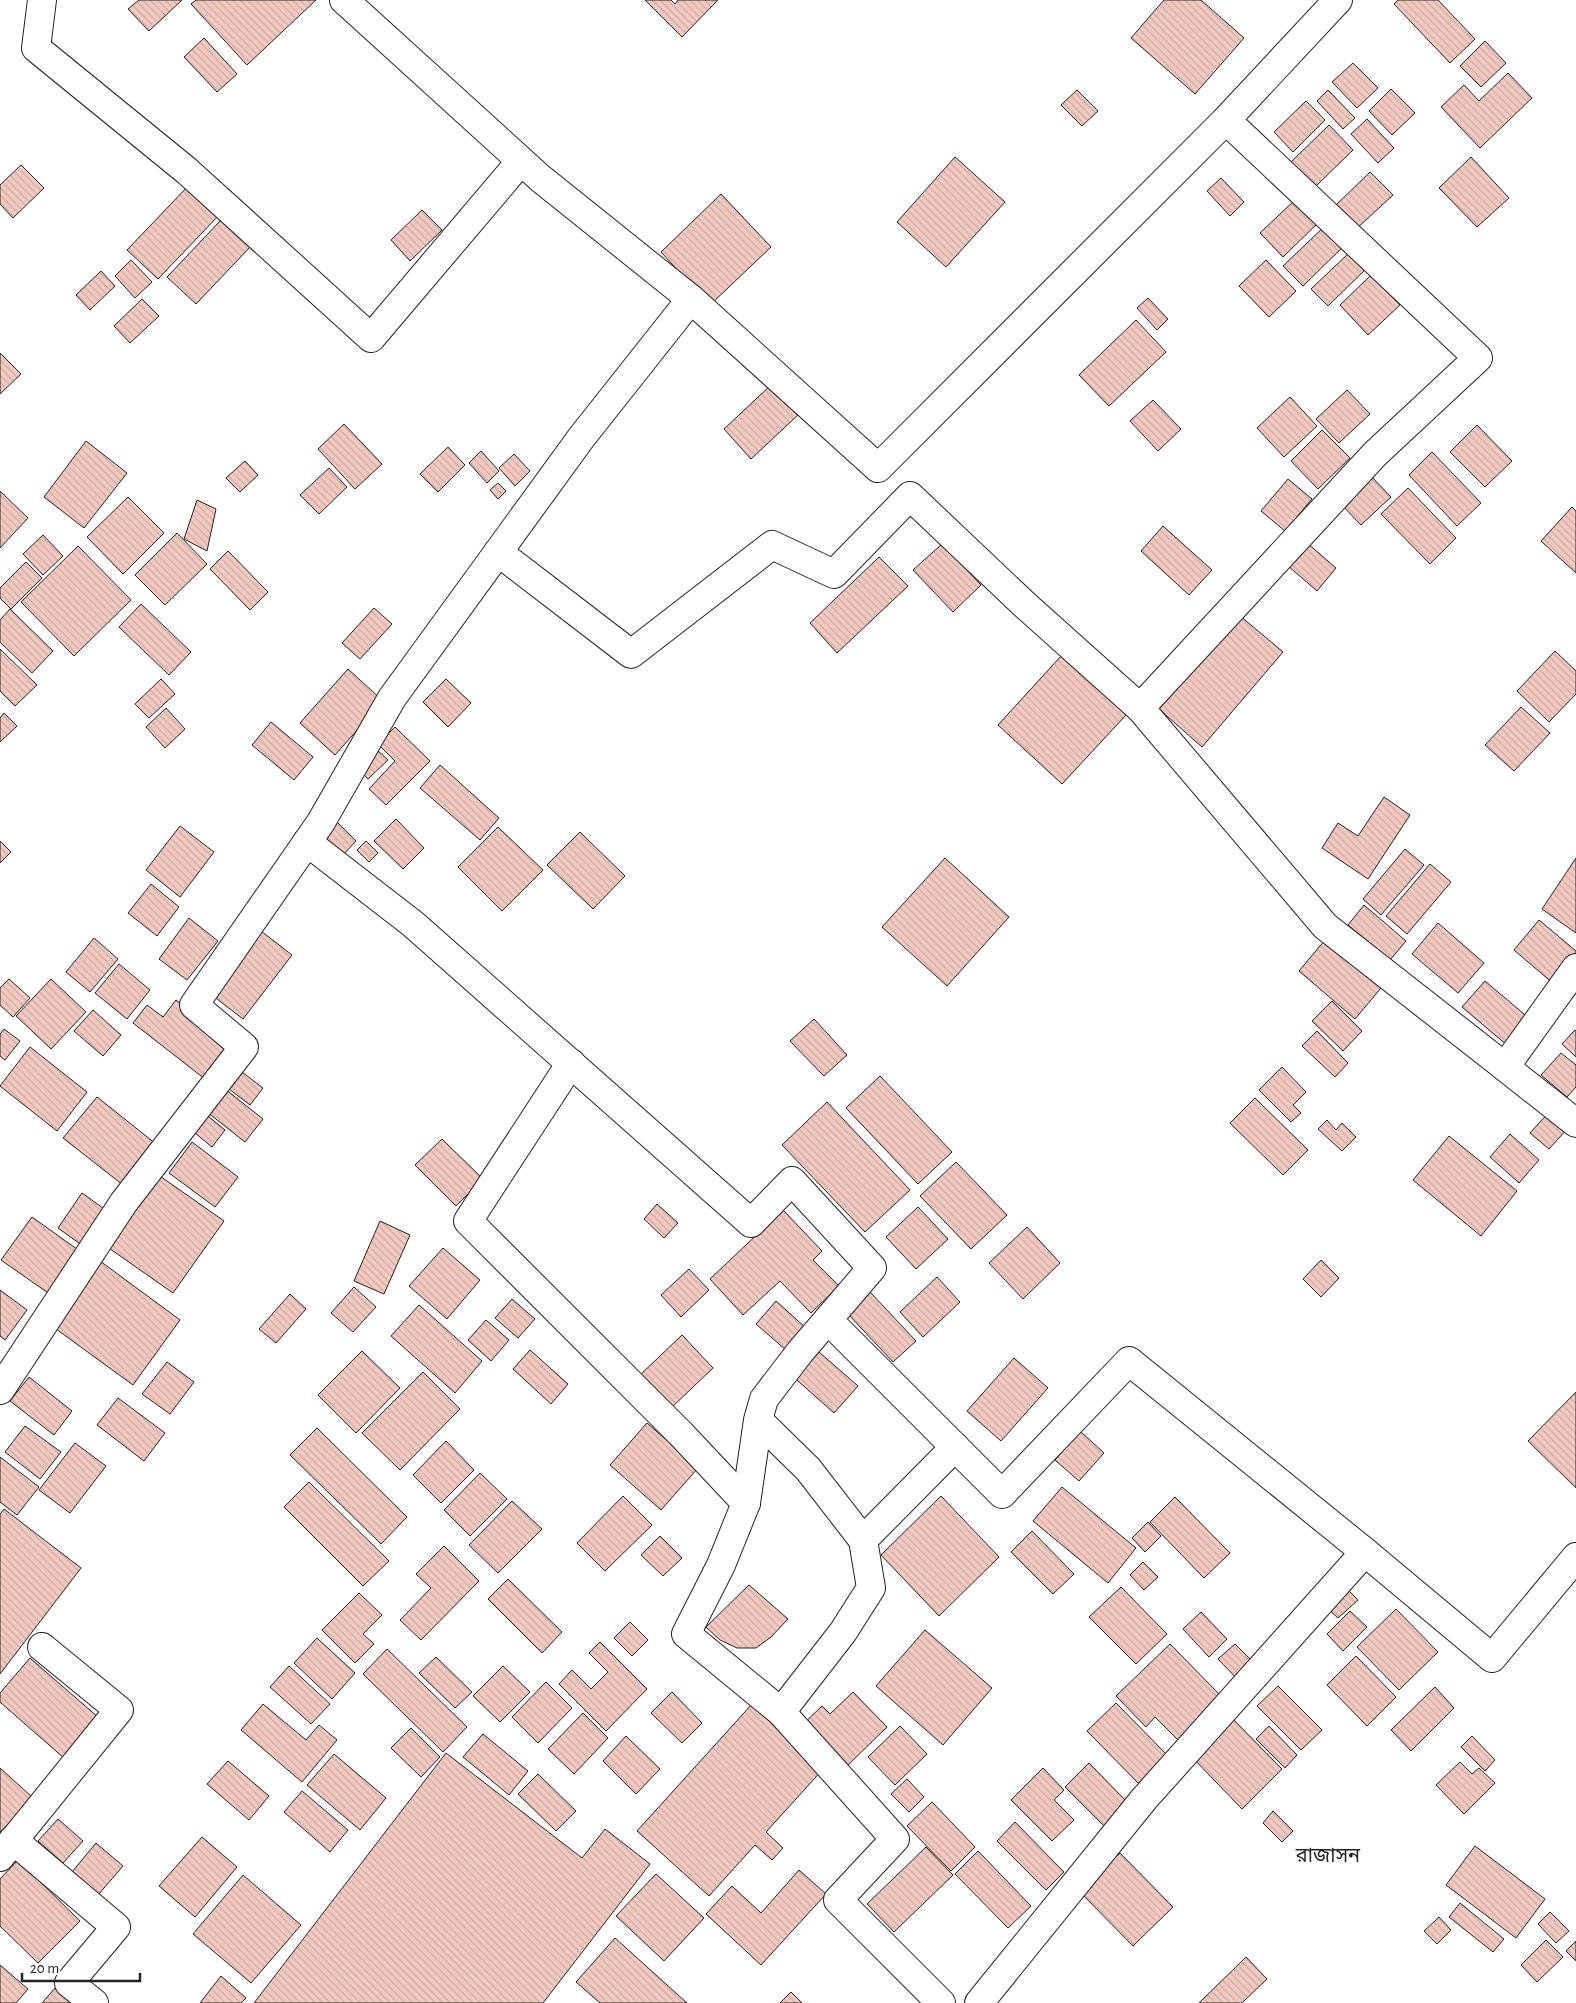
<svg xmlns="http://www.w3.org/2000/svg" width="1576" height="2003" font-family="'Alegreya Sans','Noto Sans Bengali',sans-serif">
<defs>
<pattern id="building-back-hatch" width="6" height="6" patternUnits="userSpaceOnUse" patternTransform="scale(1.25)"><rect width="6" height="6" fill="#f3c9c0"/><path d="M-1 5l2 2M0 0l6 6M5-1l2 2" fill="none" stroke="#d0aca5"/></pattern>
</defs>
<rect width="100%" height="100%" fill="#fff"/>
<g fill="url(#building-back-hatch)" stroke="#222">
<path d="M139,0h43l-33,31 -21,-22z"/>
<path d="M196,0h120l-69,65 -56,-61z"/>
<path d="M645,0h26l4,4 3,-4h40l-36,37z"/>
<path d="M1164,0h37l43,38 -49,56 -64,-56z"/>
<path d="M1398,0h40l37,39 -25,24 -56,-59z"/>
<path d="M204,38l33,36 -20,18 -33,-35z"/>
<path d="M1485,41l21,22 -25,24 -21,-21z"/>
<path d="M1353,63l25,25 -21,20 -25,-26z"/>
<path d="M1508,73l24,25 -52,50 -39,-41 23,-22 15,16z"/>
<path d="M1391,89l24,24 -23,22 -23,-24z"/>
<path d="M1077,90l21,21 -16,15 -21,-21z"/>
<path d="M1328,90l27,28 -12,11 -26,-28z"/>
<path d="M1306,101l19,19 -32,32 -19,-20z"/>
<path d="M1367,119l27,29 -16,15 -27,-29z"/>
<path d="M1329,125l24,25 -38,37 -24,-25z"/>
<path d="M955,157l50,45 -59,65 -49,-45z"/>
<path d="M1471,157l38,41 -32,29 -38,-39z"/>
<path d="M21,165l23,23 -31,30 -13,-14v-19z"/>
<path d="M1370,172l23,23 -39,36 -21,-23z"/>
<path d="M1221,178l23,24 -14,14 -23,-25z"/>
<path d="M190,184l31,29 -63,66 -31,-29z"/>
<path d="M721,194l50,53 -61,58 -49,-53z"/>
<path d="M1299,196l22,24 -38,37 -23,-24z"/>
<path d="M422,210l20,20 -32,31 -19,-21z"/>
<path d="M222,219l29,27 -55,58 -29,-27z"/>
<path d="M1329,222l19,20 -45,44 -20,-20z"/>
<path d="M1352,250l16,17 -40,39 -17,-17z"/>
<path d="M131,260l21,22 -17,16 -20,-22z"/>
<path d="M1266,260l30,31 -27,26 -30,-31z"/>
<path d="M101,271l14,15 -25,24 -14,-15z"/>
<path d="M1371,275l29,30 -32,30 -28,-30z"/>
<path d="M1148,298l20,21 -11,11 -20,-22z"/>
<path d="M142,299l17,17 -29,27 -16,-17z"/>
<path d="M1136,320l30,32 -57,54 -30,-31z"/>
<path d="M0,353l21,21 -21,20z"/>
<path d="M771,385l28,29 -48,45 -27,-30z"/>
<path d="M1347,390l23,24 -31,29 -23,-24z"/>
<path d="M1290,397l27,29 -33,31 -27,-29z"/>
<path d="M1153,400l28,29 -23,22 -28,-30z"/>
<path d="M344,424l38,40 -27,25 -37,-40z"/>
<path d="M1477,425l35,36 -27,26 -35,-35z"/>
<path d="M1322,430l28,28 -32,31 -27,-28z"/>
<path d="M86,441l41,32 -43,55 -40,-31z"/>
<path d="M448,447l17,18 -27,27 -18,-18z"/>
<path d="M481,451l18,20 -12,12 -18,-20z"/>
<path d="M1432,452l49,51 -24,23 -48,-51z"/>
<path d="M514,454l16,17 -15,15 -16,-18z"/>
<path d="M245,461l13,14 -18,17 -14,-14z"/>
<path d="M329,468l18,19 -28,27 -19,-19z"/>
<path d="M1369,474l22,23 -30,28 -22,-23z"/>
<path d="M1288,479l24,20 -27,32 -24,-20z"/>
<path d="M498,483l8,8 -8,8 -8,-9z"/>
<path d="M1408,488l48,50 -26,26 -49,-50z"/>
<path d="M0,491l28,27 -28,30z"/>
<path d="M128,497l36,36 -41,41 -36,-37z"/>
<path d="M197,500l19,9 -9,42 -23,-12z"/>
<path d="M1572,507l4,4v62l-35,-32z"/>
<path d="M1163,526l49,44 -23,25 -48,-44z"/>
<path d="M177,533l30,31 -42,41 -30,-30z"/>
<path d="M43,535l20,21 -20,19 -20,-21z"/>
<path d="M1306,542l30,26 -19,23 -30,-26z"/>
<path d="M942,544l39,41 -28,27 -40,-42z"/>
<path d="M78,546l53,54 -57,56 -53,-54z"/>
<path d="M228,551l40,41 -18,18 -40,-41z"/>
<path d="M879,557l29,29 -71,67 -27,-30z"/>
<path d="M26,562l16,16 -31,31 -11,-11v-10z"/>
<path d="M141,604l50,48 -22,23 -50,-48z"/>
<path d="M374,608l18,16 -32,35 -18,-16z"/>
<path d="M10,609l43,42 -21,22 -32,-31v-22z"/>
<path d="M1239,615l44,37 -81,95 -43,-38z"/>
<path d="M0,649l37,36 -22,21 -15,-15z"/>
<path d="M1555,651l21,20v23l-27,28 -32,-31z"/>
<path d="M1062,655l65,59 -65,70 -64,-59z"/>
<path d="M348,669l35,32 -48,54 -35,-32z"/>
<path d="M161,679l14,15 -26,24 -14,-14z"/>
<path d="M446,679l25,24 -23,24 -25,-25z"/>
<path d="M1521,707l29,26 -36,38 -29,-26z"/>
<path d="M166,708l19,21 -20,19 -19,-21z"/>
<path d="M4,713l13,13 -17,16v-24z"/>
<path d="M271,722l42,35 -19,23 -42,-35z"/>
<path d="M395,727l35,34 -44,44 -17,-16 26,-28 -17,-17z"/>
<path d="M375,748l13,12 -20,19 -11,-12z"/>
<path d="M440,765l59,53 -19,22 -60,-52z"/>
<path d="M1384,797l26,18 -42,64 -46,-31 16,-25 20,13z"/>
<path d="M334,819l22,22 -14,15 -23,-22z"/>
<path d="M396,819l28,29 -21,21 -29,-28z"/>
<path d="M180,826l34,26 -34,45 -34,-27z"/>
<path d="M498,827l45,43 -41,41 -44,-44z"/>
<path d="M580,832l45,44 -32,33 -46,-44z"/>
<path d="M0,841l11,11 -11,11z"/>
<path d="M366,841l12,12 -9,9 -12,-12z"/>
<path d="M1405,849l19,16 -43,50 -18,-16z"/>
<path d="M945,858l64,59 -62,69 -65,-59z"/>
<path d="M1576,858v75l-34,-24z"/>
<path d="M1430,864l21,18 -44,52 -21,-18z"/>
<path d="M151,884l28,23 -22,29 -29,-23z"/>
<path d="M1364,905l42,36 -16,19 -42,-35z"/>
<path d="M189,918l29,23 -31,39 -28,-21z"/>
<path d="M1539,920l37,31v9l-21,25 -41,-35z"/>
<path d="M1438,923l46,40 -26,30 -46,-39z"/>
<path d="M257,928l35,27 -49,64 -35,-27z"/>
<path d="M94,938l24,21 -28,33 -24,-20z"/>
<path d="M1325,940l56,48 -26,31 -56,-48z"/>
<path d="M119,964l31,26 -23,29 -32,-26z"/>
<path d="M9,979l21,19 -17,19 -13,-12v-17z"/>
<path d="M51,979l35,33 -35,37 -35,-33z"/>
<path d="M1485,981l46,39 -23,26 -46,-39z"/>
<path d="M176,1000l56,43 -27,36 -72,-56 14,-18 16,12z"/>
<path d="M1332,1001l30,30 -19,20 -31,-30z"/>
<path d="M93,1010l28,25 -18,21 -29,-25z"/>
<path d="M814,1019l33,36 -23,21 -34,-35z"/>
<path d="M4,1029l16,12 -15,19 -5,-4v-22z"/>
<path d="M1575,1030l1,1v26l-14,-13z"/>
<path d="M1317,1031l31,32 -13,14 -33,-31z"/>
<path d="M30,1047l57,45 -30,39 -57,-45z"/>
<path d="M1561,1053l15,12v22l-9,10 -26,-22z"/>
<path d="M1282,1067l24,25 -13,13 8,8 -10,9 -32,-32z"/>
<path d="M242,1072l21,16 -13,17 -21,-16z"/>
<path d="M880,1076l72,76 -34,32 -72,-76z"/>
<path d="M225,1089l38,30 -18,23 -38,-30z"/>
<path d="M97,1097l59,47 -33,41 -60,-47z"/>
<path d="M1255,1098l53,52 -25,25 -53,-52z"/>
<path d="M827,1102l83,88 -45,42 -83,-87z"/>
<path d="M1550,1111l18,17 -19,21 -19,-16z"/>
<path d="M208,1116l17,14 -13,17 -17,-14z"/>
<path d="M1327,1120l9,10 6,-7 14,14 -14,14 -24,-22z"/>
<path d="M1510,1134l29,26 -20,23 -29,-26z"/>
<path d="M1449,1136l68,55 -36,45 -68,-56z"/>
<path d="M442,1139l41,40 -27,27 -41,-41z"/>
<path d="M192,1142l46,35 -23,30 -46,-34z"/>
<path d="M956,1162l51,53 -36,34 -51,-53z"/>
<path d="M157,1174l67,47 -51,72 -67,-47z"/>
<path d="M82,1193l28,20 -24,35 -28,-20z"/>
<path d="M657,1204l21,19 -14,15 -20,-19z"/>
<path d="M918,1207l30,32 -32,30 -30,-32z"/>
<path d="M783,1210l39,41 -9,9 26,26 -28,27 -31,-32 -37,34 -33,-36z"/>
<path d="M32,1217l49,35 -30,43 -50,-35z"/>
<path d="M380,1221l30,14 -26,59 -30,-13z"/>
<path d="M1027,1227l33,36 -37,36 -34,-36z"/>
<path d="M443,1248l37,32 -33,39 -38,-33z"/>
<path d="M1321,1260l18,18 -18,19 -18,-18z"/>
<path d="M100,1261l80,59 -47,65 -81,-59z"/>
<path d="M689,1269l20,21 -28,27 -20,-22z"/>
<path d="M937,1277l23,25 -37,35 -23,-25z"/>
<path d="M354,1287l22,20 -23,25 -22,-19z"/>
<path d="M0,1290l27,20 -22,30 -5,-4z"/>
<path d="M869,1291l47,50 -23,21 -46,-49z"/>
<path d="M290,1294l16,15 -30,34 -17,-14z"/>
<path d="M512,1299l23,20 -17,19 -23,-20z"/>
<path d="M776,1301l31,28 -20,22 -31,-27z"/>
<path d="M419,1305l63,56 -27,32 -64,-57z"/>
<path d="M486,1320l23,20 -18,21 -23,-21z"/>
<path d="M682,1335l31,33 -43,41 -31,-33z"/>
<path d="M811,1345l47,41 -24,27 -46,-41z"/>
<path d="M530,1350l38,34 -17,20 -38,-35z"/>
<path d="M362,1351l38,37 -44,45 -38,-38z"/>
<path d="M1014,1358l34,30 -47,53 -34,-30z"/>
<path d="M167,1362l27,20 -24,32 -28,-20z"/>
<path d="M423,1372l37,37 -60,61 -38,-37z"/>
<path d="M29,1377l43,34 -18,24 -44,-34z"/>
<path d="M1576,1392v96l-48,-47z"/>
<path d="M118,1398l47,35 -21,28 -47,-36z"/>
<path d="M647,1423l51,45 -37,42 -51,-45z"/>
<path d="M25,1426l36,26 -21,27 -35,-27z"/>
<path d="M317,1428l90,89 -26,27 -91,-89z"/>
<path d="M1080,1431l24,22 -25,28 -24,-21z"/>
<path d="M446,1441l28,29 -33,33 -28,-28z"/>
<path d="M75,1443l31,23 -36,47 -31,-23z"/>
<path d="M0,1457l39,30 -22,28 -17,-13z"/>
<path d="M480,1473l27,26 -37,37 -26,-26z"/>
<path d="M309,1482l80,79 -26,25 -79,-79z"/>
<path d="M1062,1487l74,61 -28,35 -75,-62z"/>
<path d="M623,1496l29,29 -47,46 -28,-28z"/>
<path d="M941,1496l58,61 -60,59 -58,-61z"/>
<path d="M1175,1497l55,56 -26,25 -54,-56z"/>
<path d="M512,1501l30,28 -44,44 -29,-28z"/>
<path d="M4,1509l77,59 -81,106v-160z"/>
<path d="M1148,1522l13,14 -16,16 -13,-14z"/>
<path d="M1032,1531l42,43 -21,20 -42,-42z"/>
<path d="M660,1536l22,22 -19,18 -22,-21z"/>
<path d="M444,1546l35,35 -58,59 -21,-20 31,-32 -15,-14z"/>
<path d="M1143,1562l15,15 -14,13 -14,-15z"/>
<path d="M508,1579l54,53 -20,21 -54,-54z"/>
<path d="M749,1585l39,34 -17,18 -15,11h-19l-17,-8 -14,-13z"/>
<path d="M1121,1587l46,47 -31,30 -47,-47z"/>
<path d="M1347,1589l11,11 -20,18 -11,-10z"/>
<path d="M359,1593l23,22 -19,19 11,10 -19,19 -33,-33z"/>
<path d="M1396,1609l42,43 -39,38 -42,-43z"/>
<path d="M1350,1611l17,16 -24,24 -16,-17z"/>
<path d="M1201,1612l26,27 -18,18 -26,-28z"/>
<path d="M630,1622l18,18 -16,16 -18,-18z"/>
<path d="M925,1630l67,58 -49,57 -67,-59z"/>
<path d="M317,1638l38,35 -23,26 -38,-36z"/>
<path d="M600,1642l47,47 -41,42 -47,-47 13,-14 19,19 17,-17 -19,-19z"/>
<path d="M1170,1644l55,56 -44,43 -26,-26 -9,10 -30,-31z"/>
<path d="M1235,1644l23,23 -16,17 -24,-25z"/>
<path d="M387,1649l80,78 -24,25 -80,-78z"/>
<path d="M1356,1656l40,41 -29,29 -40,-41z"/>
<path d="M436,1657l36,35 -17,16 -36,-35z"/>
<path d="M30,1658l69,60 -34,41 -65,-57v-9z"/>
<path d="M289,1666l41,38 -19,20 -41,-37z"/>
<path d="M503,1666l27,26 -30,30 -27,-26z"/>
<path d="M546,1682l26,26 -34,35 -26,-26z"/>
<path d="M1278,1686l44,44 -21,20 -44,-44z"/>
<path d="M1435,1687l19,21 -43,43 -20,-21z"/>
<path d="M672,1692l30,31 -20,20 -31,-30z"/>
<path d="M853,1692l34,35 -45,44 -42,-44 22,-21 8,8z"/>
<path d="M753,1703l71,65 -58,64 17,16 -11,12 -17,-15 -46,51 -72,-65z"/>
<path d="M1116,1703l56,57 -29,28 -56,-57z"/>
<path d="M263,1704l43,36 13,-15 18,15 -35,42 -61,-52z"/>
<path d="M583,1713l25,25 -34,36 -26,-25z"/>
<path d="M1229,1715l53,54 -40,40 -52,-54z"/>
<path d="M900,1726l27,28 -32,31 -27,-28z"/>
<path d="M1269,1726l28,29 -12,13 -29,-29z"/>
<path d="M411,1728l29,29 -19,20 -30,-29z"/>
<path d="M483,1734l45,37 -19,24 -46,-38z"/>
<path d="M626,1736l34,33 -24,25 -33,-33z"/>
<path d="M1472,1736l23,24 -10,11 -24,-24z"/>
<path d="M446,1753l136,105 23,-29 45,35 -107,139h-289z"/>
<path d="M334,1754l52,44 -26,32 -53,-45z"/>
<path d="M228,1761l41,35 -20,24 -42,-36z"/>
<path d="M1460,1762l12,12 7,-6 16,15 -31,31 -28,-29z"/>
<path d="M1089,1763l42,43 -24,23 -42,-42z"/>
<path d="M0,1768l32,29 -32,36z"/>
<path d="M1043,1768l21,22 -10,10 20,20 -22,21 -41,-41z"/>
<path d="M538,1774l38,37 -20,20 -38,-37z"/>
<path d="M907,1779l17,18 -15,15 -18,-18z"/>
<path d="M302,1791l46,39 -18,22 -46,-40z"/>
<path d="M932,1802l43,45 -24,24 -44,-45z"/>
<path d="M1273,1811l20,20 -11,11 -19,-19z"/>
<path d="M58,1819l25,22 -20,22 -25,-22z"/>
<path d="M1015,1822l49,50 -18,18 -49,-49z"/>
<path d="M202,1837l35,30 -42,50 -36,-31z"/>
<path d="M96,1843l27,23 -25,29 -26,-23z"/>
<path d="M1475,1846l70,53 -29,39 -70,-53z"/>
<path d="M926,1847l27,28 -59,57 -27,-28z"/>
<path d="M978,1851l53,55 -23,22 -53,-54z"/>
<path d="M1120,1853l53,54 -40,39 -53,-54z"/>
<path d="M18,1860l62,61 -42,42 -38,-37v-47z"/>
<path d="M799,1870l27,24 -65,71 -55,-51 26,-28 29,27z"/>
<path d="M656,1874l48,44 -40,43 -48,-45z"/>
<path d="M243,1875l58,50 -50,58 -58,-49z"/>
<path d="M1460,1903l44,36 -11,13 -44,-35z"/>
<path d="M1550,1912l19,19 -13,12 -18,-19z"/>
<path d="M1439,1917l12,13 -14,14 -13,-13z"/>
<path d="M615,1938l72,65h-87l-24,-21z"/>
<path d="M1546,1940l17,17 -26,25 -16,-17z"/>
<path d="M1576,1941v20l-10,-10z"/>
<path d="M1246,1957l21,22 -25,24h-43z"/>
<path d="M0,1965l28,24 -12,14h-16z"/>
<path d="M221,1976l25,22 -5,5h-41z"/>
<path d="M55,1988l18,15h-31z"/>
<path d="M791,1992l11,11h-22z"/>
</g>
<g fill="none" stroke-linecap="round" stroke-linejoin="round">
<defs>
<g id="minor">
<path d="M42,0l-6,48 151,123 184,167 150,-177"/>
<path d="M344,0l196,178 151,121"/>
<path d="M498,552l133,102 141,-109 62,29 76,-78 115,109 115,103 235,-254 103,-96 -252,-238"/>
<path d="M1140,708l185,218 180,141"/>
<path d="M307,842l106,82 338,299 41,-42 80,87 -72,84 -36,47 -6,21 50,49 55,71 8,48 -28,44 -62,80 -95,-78 35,-69 25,-62 12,-83"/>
<path d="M1576,968l-71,99 71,56"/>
<path d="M571,1063l-103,158 213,213 65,69"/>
<path d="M828,1320l174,174 127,-133 236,191"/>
<path d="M0,1390l124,-188 120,-155 -50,-42 127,-183 71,-124 189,-260 110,-139 187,169 348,-348 112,-120"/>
<path d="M863,1540l92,-93"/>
<path d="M781,1712l114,127 -57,61 103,103"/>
<path d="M13,1840l103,87 -47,56 25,20"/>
<path d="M0,1857l119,-147 -77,-63"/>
<path d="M979,2003l165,-204 221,-247 127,106 84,-101"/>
</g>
</defs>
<use href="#minor" stroke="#222" stroke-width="30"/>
<use href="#minor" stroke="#fff" stroke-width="28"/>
</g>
<g text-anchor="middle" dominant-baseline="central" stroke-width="4" stroke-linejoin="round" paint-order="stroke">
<g font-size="20" fill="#222" stroke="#fff">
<text x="1328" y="1856">রাজাসন</text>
</g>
</g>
<path d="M22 1973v8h118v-8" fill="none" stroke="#222222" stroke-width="2.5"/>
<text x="30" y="1973" font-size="15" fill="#222222" stroke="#ffffff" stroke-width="4" paint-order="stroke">20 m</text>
</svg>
